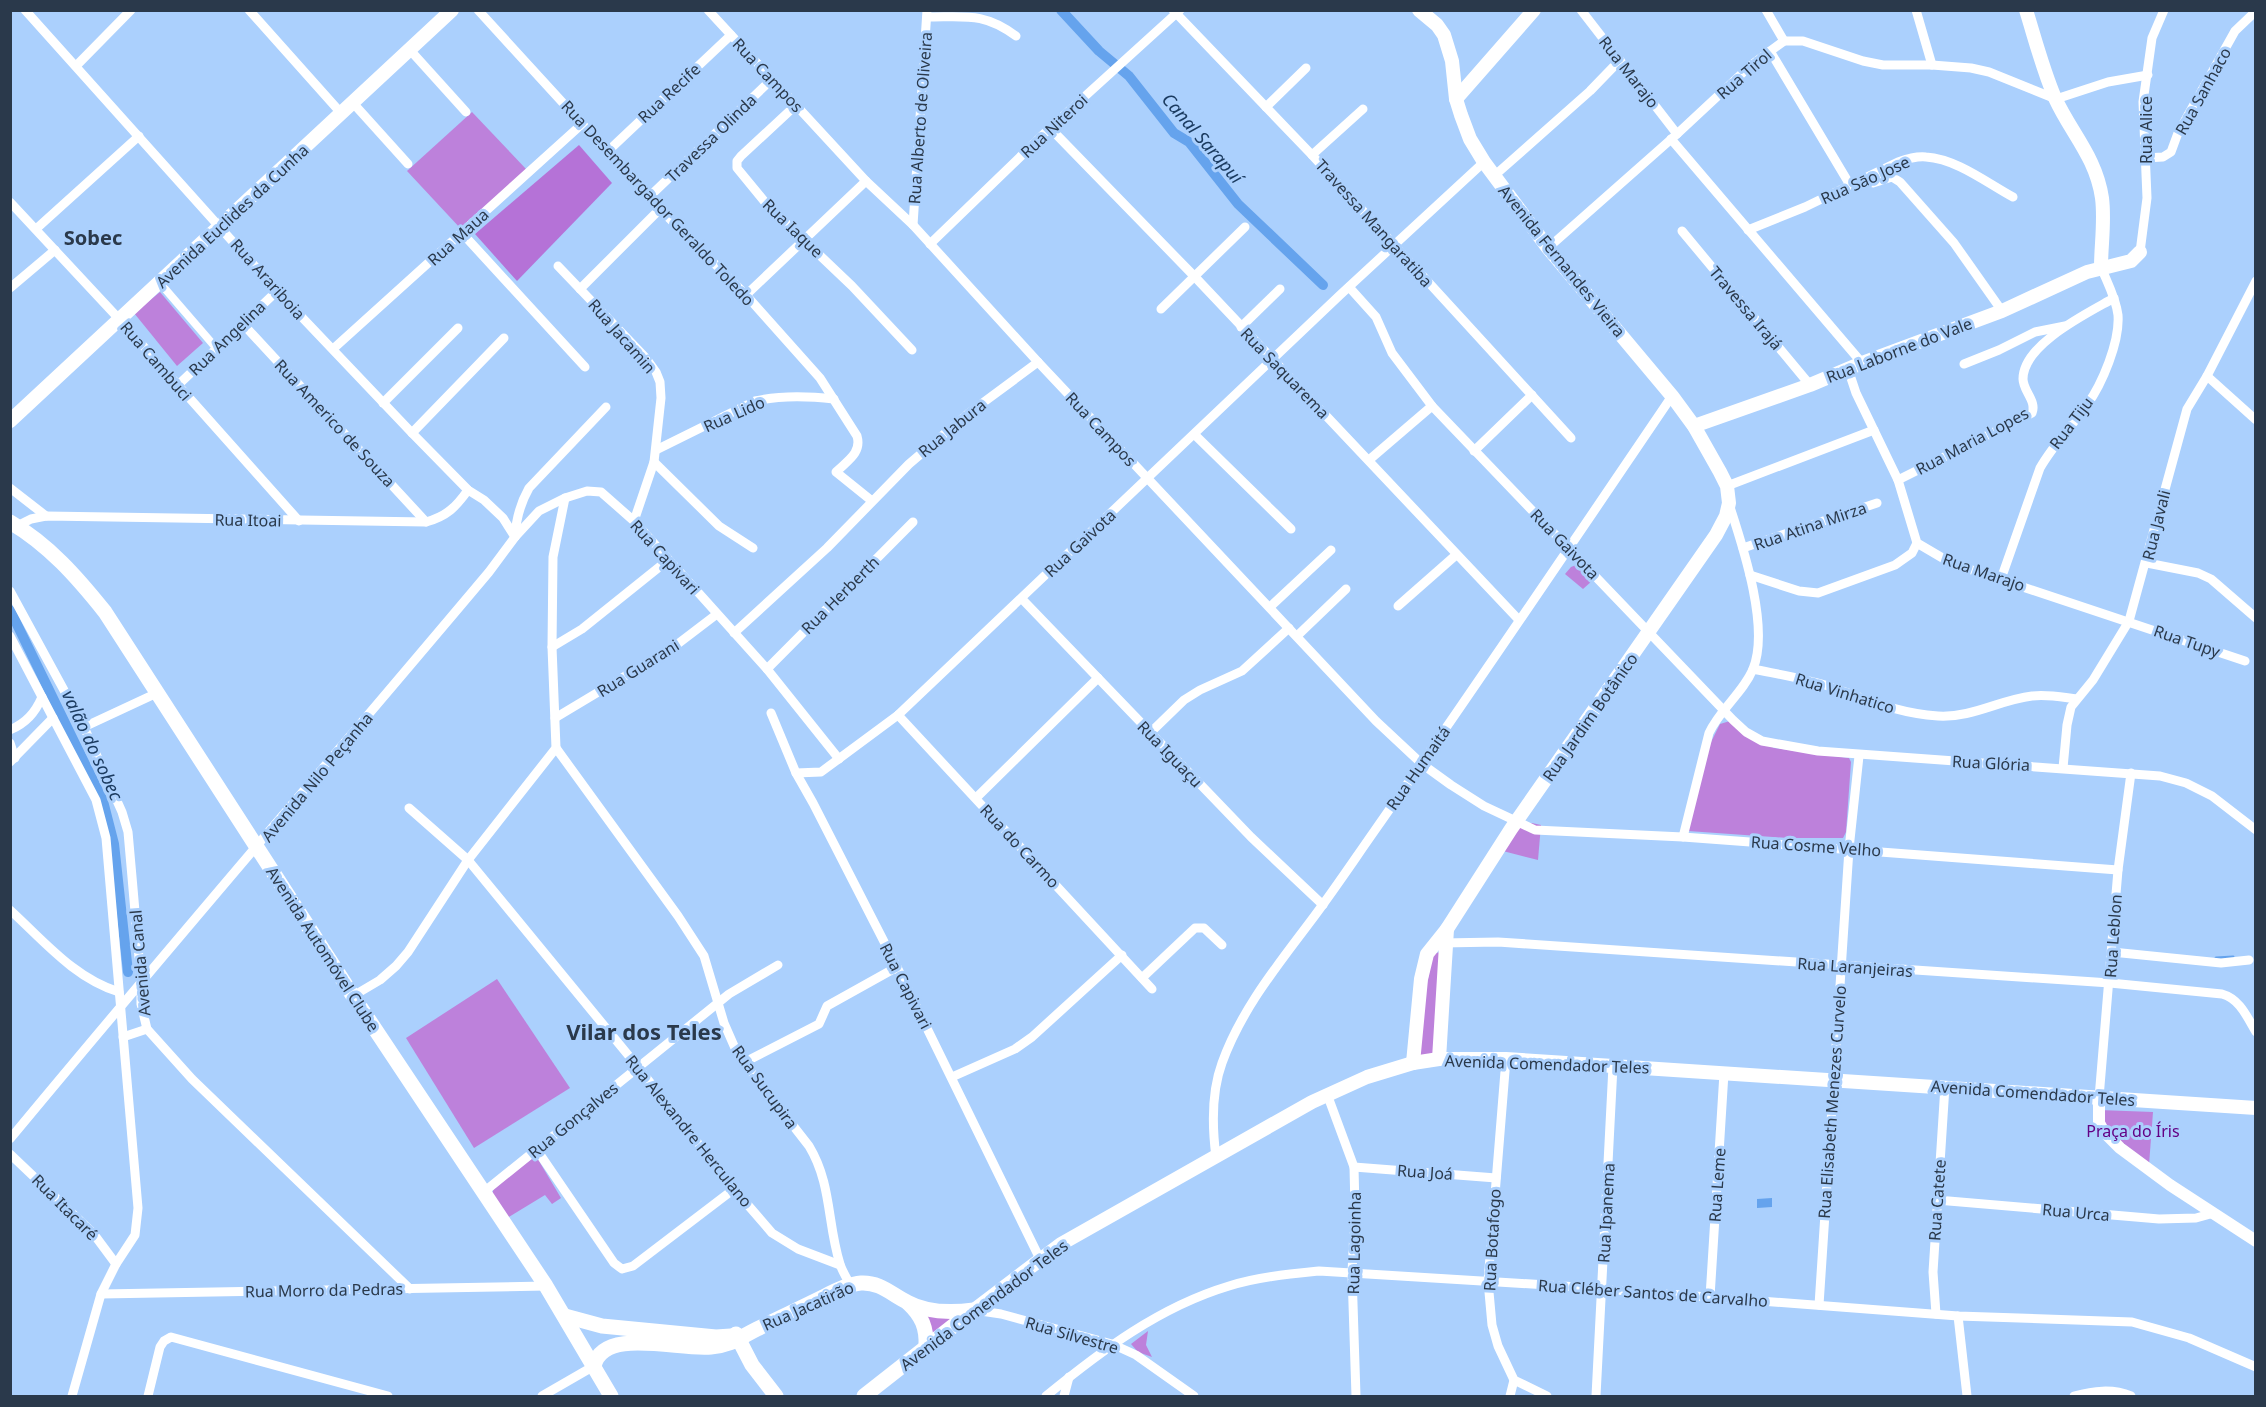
<svg xmlns="http://www.w3.org/2000/svg" width="2266" height="1407" font-family="'Noto Sans',sans-serif">
<rect width="100%" height="100%" fill="#abd0fd"/>
<g fill="#bd81db">
<path d="M472,112l55,58 -66,59 -54,-58z"/>
<path d="M160,292l43,51 -26,23 -43,-53z"/>
<path d="M1576,565l16,16 -9,8 -18,-15 6,-7z"/>
<path d="M1730,721l44,27 75,10 2,4 -5,70 -3,6h-55l-100,-7 20,-83 12,-24z"/>
<path d="M1532,823l9,2 -3,35 -39,-10 12,-21z"/>
<path d="M1440,952l2,101 -23,4 -1,-29 15,-74z"/>
<path d="M497,979l73,109 -96,60 -68,-110z"/>
<path d="M2099,1110l54,2 -4,53 -44,-36z"/>
<path d="M536,1156l25,42 -9,6 -7,-9 -38,23 -15,-24 3,-9z"/>
<path d="M924,1316h31l-24,20z"/>
<path d="M1148,1331l-2,14 6,12 -14,-5 -7,-8z"/>
</g>
<path fill="#b572d7" d="M579,145l33,38 -95,98 -42,-47z"/>
<path fill="#65a3ed" d="M1772,1198v9l-15,1v-9z"/>
<g fill="none" stroke-linecap="round" stroke-linejoin="round">
<path stroke="#65a3ed" stroke-width="3" d="M2216,958l17,-1"/>
<g stroke="#65a3ed" stroke-width="10">
<path d="M1061,10l38,41 30,25 45,57 15,9 49,62 85,81"/>
<path d="M10,610l93,191 11,43 14,128"/>
</g>
<path stroke="#fff" stroke-width="8" d="M160,283l57,66"/>
<g stroke="#fff" stroke-width="9">
<path d="M25,10l252,281 135,142 56,57 16,10 19,18 12,19"/>
<path d="M249,10l92,103"/>
<path d="M478,10l182,199 86,86 74,83 37,58c5,17 -10,25 -21,36l36,29"/>
<path d="M708,10l158,171 47,44 125,137 338,359 46,43 29,21 33,21 51,24 148,7 435,33"/>
<path d="M1173,10l139,145 259,283"/>
<path d="M1581,10l96,124"/>
<path d="M1766,10l18,31"/>
<path d="M1916,10l16,55"/>
<path d="M927,17c38,0 57,-5 89,19"/>
<path d="M410,50l56,62"/>
<path d="M1770,51l80,134"/>
<path d="M76,66l55,-56"/>
<path d="M353,103l55,61"/>
<path d="M796,105l-55,51 -4,5v7l32,39 83,79 60,64"/>
<path d="M1266,107l40,-39"/>
<path d="M1050,128l145,149 324,343"/>
<path d="M1671,139l191,224"/>
<path d="M607,152l124,-117"/>
<path d="M1312,155l51,-46"/>
<path d="M2145,158l18,-1 8,-5 7,-19 57,-102 21,-20"/>
<path d="M1494,176l96,-85 30,-31"/>
<path d="M1862,180l11,3 19,-6 8,5 54,61 48,68"/>
<path d="M649,197l123,-118"/>
<path d="M10,202l110,118 179,201"/>
<path d="M913,225l14,-215"/>
<path d="M36,229l103,-93"/>
<path d="M1748,230l57,-23 93,-45c9,-3 18,-6 28,-5 31,2 61,26 87,40"/>
<path d="M1682,231l128,154"/>
<path d="M462,233l123,134"/>
<path d="M930,244l120,-116 130,-118"/>
<path d="M1548,248l129,-114 73,-68 34,-25h19l60,20 20,4h49l39,3 18,4 67,27 52,-17 40,-7"/>
<path d="M2140,252l7,-54 -4,-96 9,-64 12,-28"/>
<path d="M558,266l88,92 10,14 4,10 1,16 -7,64 -20,59"/>
<path d="M1349,287l27,30 16,36 40,53 301,314 13,12 16,9 56,10 342,25 26,7 26,13 44,34"/>
<path d="M10,288l45,-38"/>
<path d="M580,289l80,-80"/>
<path d="M746,295l120,-114"/>
<path d="M1161,309l84,-82"/>
<path d="M243,324l183,198"/>
<path d="M1241,327l39,-38"/>
<path d="M333,349l249,-225"/>
<path d="M1964,364l35,-14 36,-18 30,-6"/>
<path d="M1848,369l8,24 42,87 19,63 34,20 294,98"/>
<path d="M2207,376l49,44"/>
<path d="M177,386l100,-95"/>
<path d="M383,403l75,-75"/>
<path d="M412,433l92,-95"/>
<path d="M1195,435l96,94"/>
<path d="M656,450l99,-49c26,-6 53,-5 79,-2"/>
<path d="M1474,451l58,-56"/>
<path d="M1369,460l63,-54"/>
<path d="M654,462l65,64 34,22"/>
<path d="M1898,480l134,-67c5,-12 -9,-22 -9,-34 0,-35 65,-66 91,-81"/>
<path d="M1727,486l147,-56"/>
<path d="M10,488l36,28"/>
<path d="M17,526l14,-7 15,-3 380,6c21,-6 30,-15 42,-32"/>
<path d="M515,537c1,-19 5,-33 14,-49l77,-81"/>
<path d="M1743,548l134,-45"/>
<path d="M2147,563l51,10 13,6 45,39"/>
<path d="M1750,575l49,16 19,2 77,-28 17,-12 5,-10"/>
<path d="M2001,579l39,-111c13,-23 31,-41 47,-63 15,-21 33,-63 31,-90 -2,-17 -11,-33 -17,-48"/>
<path d="M10,591l74,136 38,85 6,20 4,45 9,104v23l6,25 45,50 218,210"/>
<path d="M1022,599l229,238 72,68"/>
<path d="M1398,606l58,-51"/>
<path d="M1270,607l61,-57"/>
<path d="M734,633l93,-85 82,-84 60,-51 69,-51"/>
<path d="M10,636l86,164 10,38 32,370 -3,27 -19,29 -23,-31 -83,-79"/>
<path d="M1297,636l49,-47"/>
<path d="M552,647l30,-18 86,-69"/>
<path d="M767,669l146,-147"/>
<path d="M1753,669c24,5 48,9 72,16 40,13 69,28 113,31 34,2 61,-16 94,-20 15,-2 29,1 45,3"/>
<path d="M771,713l25,60 17,30 84,164 143,292"/>
<path d="M898,715l254,274"/>
<path d="M555,718l120,-72 42,-32"/>
<path d="M84,727l73,-34"/>
<path d="M10,730c16,-7 25,-17 32,-33"/>
<path d="M1150,733l34,-33 16,-10 42,-19 47,-43"/>
<path d="M10,743l5,15"/>
<path d="M556,748l122,168 26,40 20,67 14,32 71,91c23,38 18,77 31,118 2,7 7,14 10,21"/>
<path d="M10,762l43,-44"/>
<path d="M2063,768l4,-43 4,-18 22,-27 36,-59 58,-212 20,-33 49,-95"/>
<path d="M796,773l25,-1 77,-57 442,-420 144,-133"/>
<path d="M976,798l122,-120"/>
<path d="M409,808l59,52 170,207 96,122 38,44 26,16 42,16"/>
<path d="M1683,837l26,-104c11,-24 34,-40 44,-64 17,-41 -10,-122 -23,-162"/>
<path d="M10,910c34,31 64,68 109,82"/>
<path d="M1442,943l56,-1 612,41 112,11c18,5 25,23 34,38"/>
<path d="M2112,952l109,11 28,-3"/>
<path d="M1142,978l53,-50h9l18,17"/>
<path d="M353,996l27,-16 16,-14 12,-14 60,-92 88,-112 -4,-101 1,-90 12,-59"/>
<path d="M123,1037l24,-8"/>
<path d="M1506,1059l-18,222 4,44 6,21 16,34 33,16"/>
<path d="M743,1063l76,-39 8,-18 70,-39"/>
<path d="M952,1077l63,-28 17,-12 90,-82"/>
<path d="M1327,1094l27,73 1,42 -3,64 4,123"/>
<path d="M2099,1098l19,-228 13,-97"/>
<path d="M10,1139c158,-191 320,-378 479,-567l26,-35 24,-26 26,-13 22,-7 14,1 33,29 133,148 72,90"/>
<path d="M537,1150l77,113 8,6 11,-3 101,-77"/>
<path d="M1216,1157c-4,-31 -5,-64 6,-94 19,-53 55,-97 88,-141 22,-29 42,-59 63,-89 101,-144 200,-291 299,-437"/>
<path d="M1354,1167l142,11"/>
<path d="M485,1191l244,-197 49,-29"/>
<path d="M1937,1200l222,19 37,-1 18,-5"/>
<path d="M101,1294l445,-8"/>
<path d="M1710,1297l14,-224"/>
<path d="M1819,1305l30,-456 10,-93"/>
<path d="M974,1310l27,4 111,30 24,11 58,41"/>
<path d="M1936,1314l-3,-42 12,-186"/>
<path d="M1958,1316l9,80"/>
<path d="M72,1396l29,-102 15,-30"/>
<path d="M148,1396l12,-49 4,-6 7,-4 217,59"/>
<path d="M542,1396l52,-30"/>
<path d="M1046,1396c55,-45 113,-89 183,-110 28,-9 60,-12 90,-15l244,15 395,30 174,6 57,16 67,29"/>
<path d="M1064,1396l5,-19"/>
<path d="M1510,1396l4,-16"/>
<path d="M1596,1396l17,-330"/>
<path d="M2074,1396c19,-5 38,-8 57,0"/>
</g>
<path stroke="#fff" stroke-width="12" d="M2099,1098v25l5,9 16,16 50,37 86,56"/>
<g stroke="#fff" stroke-width="14">
<path d="M2026,10c9,29 17,60 29,88 16,35 41,59 47,100 3,23 -1,47 -1,69"/>
<path d="M1456,99l78,-89"/>
<path d="M10,421l442,-411"/>
<path d="M1694,426l116,-41 52,-22 140,-52 85,-39 44,-11 9,-9"/>
<path d="M1439,1059l8,-130"/>
<path d="M1413,1063l8,-84 6,-25 20,-25 64,-100 205,-294 10,-19 3,-13 -2,-17 -7,-14 -26,-46 -22,-30 -124,-148 -64,-86 -14,-23 -9,-24 -5,-16 -4,-38 -8,-26 -7,-10 -18,-15"/>
<path d="M974,1310l87,-66 251,-142 55,-25 46,-14 26,-4h67l107,7 643,42"/>
</g>
<g stroke="#fff" stroke-width="15">
<path d="M10,522c39,23 67,55 95,90l248,384 193,290 65,110"/>
<path d="M908,1303c14,13 19,25 18,44"/>
<path d="M565,1316l37,10 114,11 15,-1"/>
<path d="M736,1334l16,31 24,31"/>
<path d="M594,1366c9,-40 87,-15 117,-19 21,-2 28,-9 46,-18 22,-11 44,-21 66,-32 11,-6 25,-13 38,-14 19,-1 30,11 46,19 20,11 44,11 67,8"/>
<path d="M864,1396l107,-84"/>
</g>
</g>
<g text-anchor="middle" dominant-baseline="central" stroke-width="6" stroke-linejoin="round" paint-order="stroke">
<g font-size="16" fill="#2a394b" stroke="#abd0fd">
<text transform="translate(1629 72) rotate(52)">Rua Marajo</text>
<text transform="translate(1744 74) rotate(-41)">Rua Tirol</text>
<text transform="translate(768 75) rotate(47)">Rua Campos</text>
<text transform="translate(2203 91) rotate(-61)">Rua Sanhaco</text>
<text transform="translate(669 93) rotate(-43)">Rua Recife</text>
<text transform="translate(920 118) rotate(-86)">Rua Alberto de Oliveira</text>
<text transform="translate(1054 126) rotate(-43)">Rua Niteroi</text>
<text transform="translate(2146 130) rotate(-90)">Rua Alice</text>
<text transform="translate(711 138) rotate(-44)">Travessa Olinda</text>
<text transform="translate(1865 180) rotate(-24)">Rua Sāo Jose</text>
<text transform="translate(658 203) rotate(47)">Rua Desembargador Geraldo Toledo</text>
<text transform="translate(232 216) rotate(-43)">Avenida Euclides da Cunha</text>
<text transform="translate(1374 223) rotate(48)">Travessa Mangaratiba</text>
<text transform="translate(793 228) rotate(44)">Rua Iaque</text>
<text transform="translate(458 237) rotate(-42)">Rua Maua</text>
<text transform="translate(1562 261) rotate(51)">Avenida Fernandes Vieira</text>
<text transform="translate(268 279) rotate(48)">Rua Arariboia</text>
<text transform="translate(1746 308) rotate(50)">Travessa Irajá</text>
<text transform="translate(622 336) rotate(49)">Rua Jacamin</text>
<text transform="translate(227 338) rotate(-44)">Rua Angelina</text>
<text transform="translate(1899 350) rotate(-21)">Rua Laborne do Vale</text>
<text transform="translate(156 361) rotate(49)">Rua Cambuci</text>
<text transform="translate(1285 373) rotate(46)">Rua Saquarema</text>
<text transform="translate(734 414) rotate(-24)">Rua Lido</text>
<text transform="translate(335 423) rotate(47)">Rua Americo de Souza</text>
<text transform="translate(2071 423) rotate(-53)">Rua Tiju</text>
<text transform="translate(952 428) rotate(-39)">Rua Jabura</text>
<text transform="translate(1101 429) rotate(47)">Rua Campos</text>
<text transform="translate(1972 441) rotate(-28)">Rua Maria Lopes</text>
<text transform="translate(248 520) rotate(1)">Rua Itoai</text>
<text transform="translate(2156 525) rotate(-76)">Rua Javali</text>
<text transform="translate(1810 526) rotate(-19)">Rua Atina Mirza</text>
<text transform="translate(1080 543) rotate(-43)">Rua Gaivota</text>
<text transform="translate(1565 544) rotate(46)">Rua Gaivota</text>
<text transform="translate(665 557) rotate(48)">Rua Capivari</text>
<text transform="translate(1984 572) rotate(19)">Rua Marajo</text>
<text transform="translate(840 595) rotate(-45)">Rua Herberth</text>
<text transform="translate(2187 641) rotate(19)">Rua Tupy</text>
<text transform="translate(638 668) rotate(-32)">Rua Guarani</text>
<text transform="translate(1845 693) rotate(17)">Rua Vinhatico</text>
<text transform="translate(1590 717) rotate(-55)">Rua Jardim Botânico</text>
<text transform="translate(1170 754) rotate(46)">Rua Iguaçu</text>
<text transform="translate(1991 763) rotate(3)">Rua Glória</text>
<text transform="translate(1418 768) rotate(-55)">Rua Humaitá</text>
<text transform="translate(317 777) rotate(-50)">Avenida Nilo Peçanha</text>
<text transform="translate(1020 846) rotate(47)">Rua do Carmo</text>
<text transform="translate(1816 846) rotate(4)">Rua Cosme Velho</text>
<text transform="translate(2113 936) rotate(-86)">Rua Leblon</text>
<text transform="translate(323 949) rotate(57)">Avenida Automóvel Clube</text>
<text transform="translate(140 963) rotate(-95)">Avenida Canal</text>
<text transform="translate(1855 967) rotate(4)">Rua Laranjeiras</text>
<text transform="translate(906 986) rotate(63)">Rua Capivari</text>
<text transform="translate(1547 1064) rotate(2)">Avenida Comendador Teles</text>
<text transform="translate(765 1087) rotate(54)">Rua Sucupira</text>
<text transform="translate(2033 1093) rotate(4)">Avenida Comendador Teles</text>
<text transform="translate(1832 1102) rotate(-86)">Rua Elisabeth Menezes Curvelo</text>
<text transform="translate(573 1120) rotate(-39)">Rua Gonçalves</text>
<text transform="translate(689 1131) rotate(51)">Rua Alexandre Herculano</text>
<text transform="translate(1425 1172) rotate(4)">Rua Joá</text>
<text transform="translate(1717 1185) rotate(-86)">Rua Leme</text>
<text transform="translate(1937 1200) rotate(-86)">Rua Catete</text>
<text transform="translate(65 1207) rotate(45)">Rua Itacaré</text>
<text transform="translate(2076 1212) rotate(5)">Rua Urca</text>
<text transform="translate(1606 1213) rotate(-87)">Rua Ipanema</text>
<text transform="translate(1492 1240) rotate(-87)">Rua Botafogo</text>
<text transform="translate(1354 1243) rotate(-89)">Rua Lagoinha</text>
<text transform="translate(324 1290) rotate(-1)">Rua Morro da Pedras</text>
<text transform="translate(1653 1293) rotate(4)">Rua Cléber Santos de Carvalho</text>
<text transform="translate(984 1305) rotate(-37)">Avenida Comendador Teles</text>
<text transform="translate(808 1306) rotate(-24)">Rua Jacatirão</text>
<text transform="translate(1072 1335) rotate(16)">Rua Silvestre</text>
</g>
<g font-size="16" fill="#630085" stroke="#abd0fd">
<text x="2133" y="1131">Praça do Íris</text>
</g>
<g font-size="18" font-style="italic" fill="#1b3b60" stroke="#abd0fd">
<text transform="translate(1203 138) rotate(49)">Canal Sarapuí</text>
<text transform="translate(93 745) rotate(65)">valão do sobec</text>
</g>
<g font-size="20" font-weight="bold" fill="#2a394b" stroke="#abd0fd">
<text x="93" y="237">Sobec</text>
</g>
<g font-size="22" font-weight="bold" fill="#2a394b" stroke="#abd0fd">
<text x="644" y="1031">Vilar dos Teles</text>
</g>
</g>
<rect width="2266" height="1407" fill="none" stroke="#2a394b" stroke-width="24"/>
</svg>
